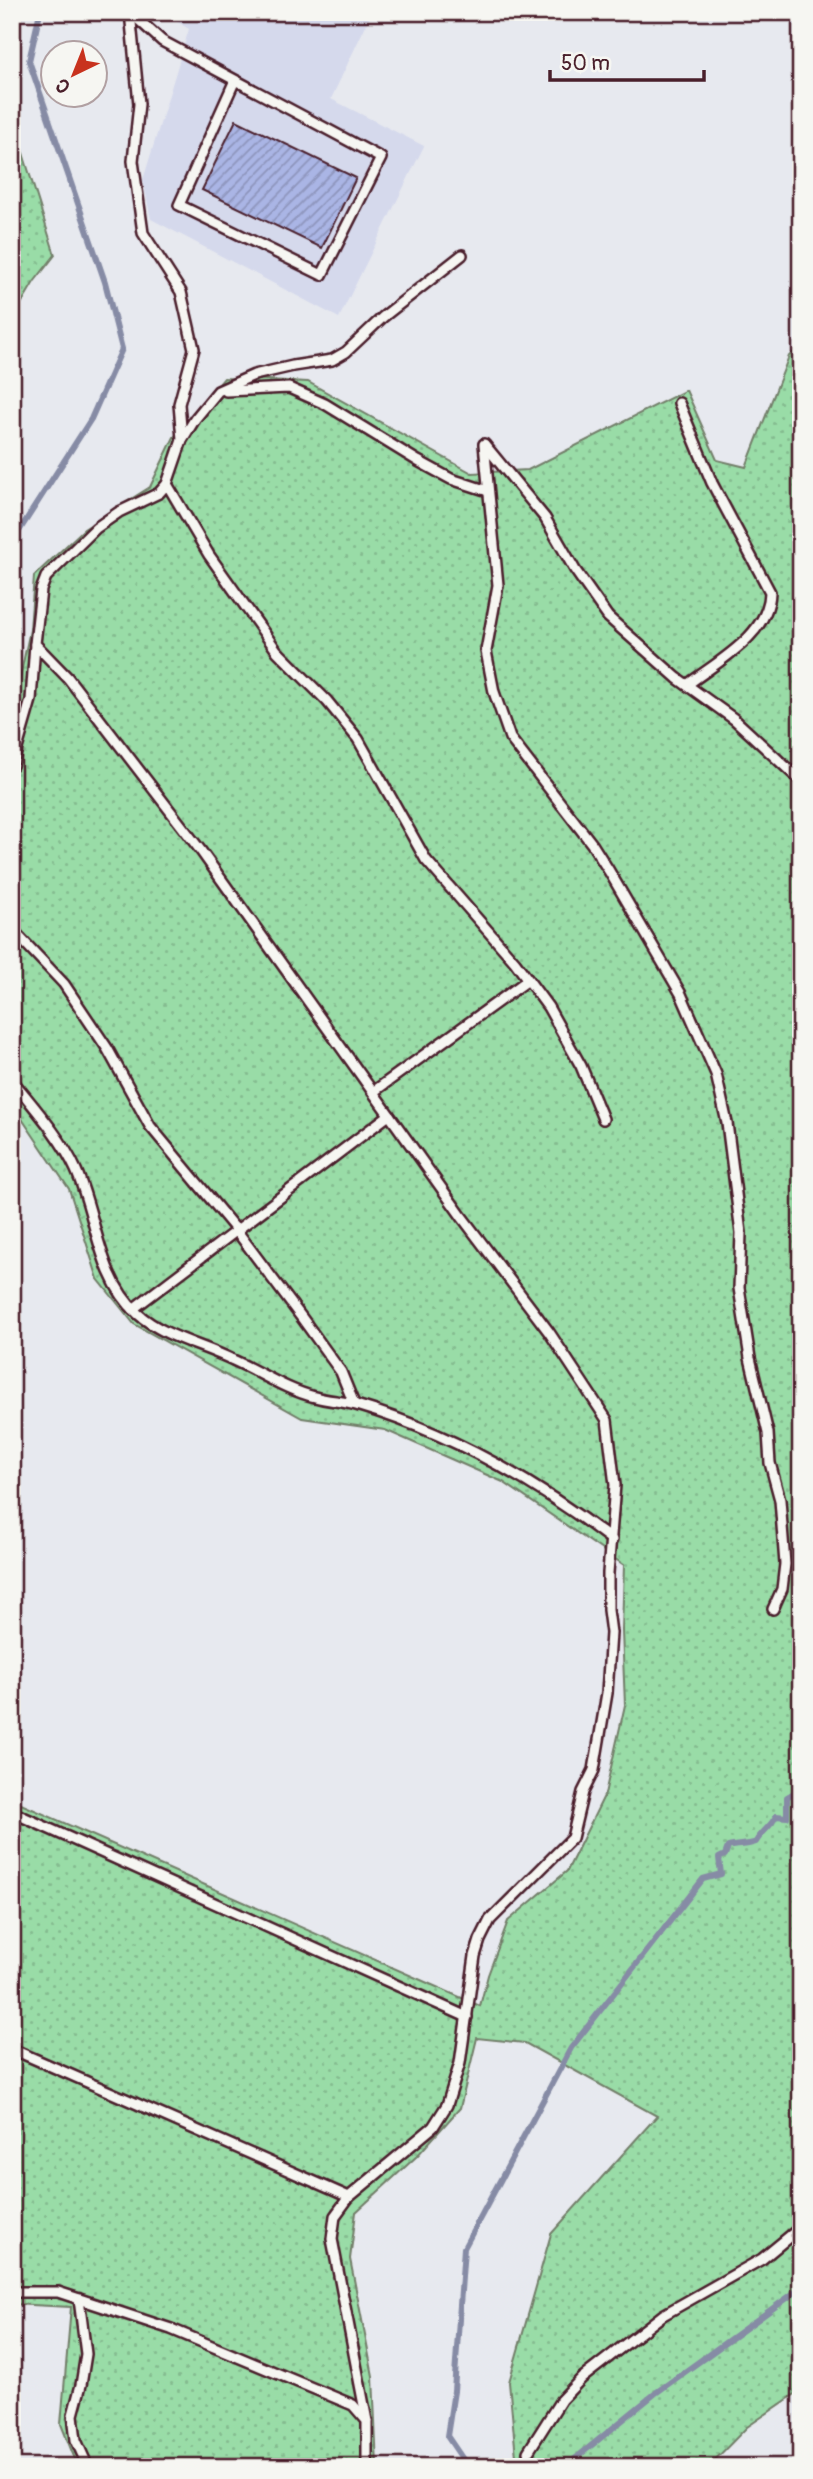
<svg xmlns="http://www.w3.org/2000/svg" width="813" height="2479" font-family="Pangolin,sans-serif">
<defs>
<pattern id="green-dots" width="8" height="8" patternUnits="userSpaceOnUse" patternTransform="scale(1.75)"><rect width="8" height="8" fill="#99dca7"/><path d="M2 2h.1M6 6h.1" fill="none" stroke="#85bc90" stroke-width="1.8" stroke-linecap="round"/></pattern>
<pattern id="building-hatch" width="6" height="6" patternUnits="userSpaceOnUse" patternTransform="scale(1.75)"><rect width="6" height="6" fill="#aab5e5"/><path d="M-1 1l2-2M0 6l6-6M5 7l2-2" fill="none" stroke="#8c93ba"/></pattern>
</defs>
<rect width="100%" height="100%" fill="#e7e9ef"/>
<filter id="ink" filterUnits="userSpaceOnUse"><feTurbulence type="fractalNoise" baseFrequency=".0143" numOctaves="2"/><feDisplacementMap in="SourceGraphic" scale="14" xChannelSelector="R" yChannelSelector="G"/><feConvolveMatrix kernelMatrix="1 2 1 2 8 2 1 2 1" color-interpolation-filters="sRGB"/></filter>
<g filter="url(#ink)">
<path fill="#d5d9ec" d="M162,12h210l-41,87 93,47 -85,172 -188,-99 -8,-39 46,-151z"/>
<g fill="url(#green-dots)" stroke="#727e69" stroke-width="2">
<path d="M12,118l43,137 -21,27 -22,37z"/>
<path d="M801,346v2044l-54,37 -39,40h-191l-8,-85 42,-148 106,-118 -132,-73 -48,-5 -17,70 -43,48 -61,56 -6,47 23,117 4,91h-299l-17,-43 10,-117 -59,-3v-504l468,206 8,-31 20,-54 59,-50 38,-77 20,-89 -3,-74 2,-66 -121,-83 -118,-52 -83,-12 -168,-94 -36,-45 -29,-90 -57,-85v-389l18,-85 4,-54 50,-47 66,-42 24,-50 50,-59 84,4 164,91 56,-3 158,-80 31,70 29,7 43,-111z"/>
</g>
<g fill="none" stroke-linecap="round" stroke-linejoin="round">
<g stroke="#868ba5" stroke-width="6">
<path d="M12,542l79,-123 31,-70 -17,-67 -76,-221 11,-49"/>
<path d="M468,2467l-21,-31 7,-45 10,-143 107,-200 132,-169 18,-5 -2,-16 6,-3 3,-8c10,-3 18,-1 28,-5 5,-10 15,-15 20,-26l11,1v-20l14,-8"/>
<path d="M565,2467l92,-75 144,-104"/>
</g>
</g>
<path fill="url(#building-hatch)" stroke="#4a1f2b" stroke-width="2" d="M236,120l120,58 -34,70 -120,-58z"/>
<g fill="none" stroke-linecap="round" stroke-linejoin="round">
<defs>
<g id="service">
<path d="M130,12l32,29 219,117 -59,117 -143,-70 56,-125"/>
<path d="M130,12l9,92 -6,57 10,72 38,59 13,57 -15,55 3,35"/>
<path d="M226,391l63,-3 36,16 93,57 33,18 37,12"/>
<path d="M679,403l33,80 58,109c-1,43 -52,69 -83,93"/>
<path d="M484,444l14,141 -12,66 8,41 16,46 82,106 17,27 72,123 35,80 11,49 14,110 -2,55 11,70 18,75 2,30 10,37 5,64 -3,25 -9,20"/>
<path d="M485,445l60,73 30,52 33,47 69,61 57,41 67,62"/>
<path d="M167,484l42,71 68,96 50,50 31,38 68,121 89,102 33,45 33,59 22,53"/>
<path d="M12,766l19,-66 4,-56"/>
<path d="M12,929l52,55 43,64 43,78 83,100 69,92 39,54 13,32"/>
<path d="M12,1080c21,26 51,60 64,90 21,47 22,108 62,144 26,23 65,31 95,46 27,12 53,30 82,37 13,4 28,4 41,8 93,27 180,77 256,135"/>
<path d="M373,1092l155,-112"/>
<path d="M133,1309l256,-194"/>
<path d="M12,1812l455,205"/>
<path d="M12,2049l337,148"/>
<path d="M12,2292h46l113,37 182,76 14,16v46"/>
<path d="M79,2299l7,55 -5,31 -8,30 3,25 12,27"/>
<path d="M367,2421l-35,-182 3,-23 14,-19 84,-70 14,-22 13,-42 15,-107 5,-16 10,-20 82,-82 11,-46 11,-22 13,-77 4,-60 -3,-23v-37l7,-88 -8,-65 -58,-88 -87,-115 -261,-366 -133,-173 -33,-34 6,-54 5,-13 50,-49 23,-16 40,-19 8,-9 15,-44 13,-21 23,-28 36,-16 39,-9 39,-6 14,-8 37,-35 79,-62"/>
<path d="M528,2452l33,-52 21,-22 81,-63 99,-56 39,-32"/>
</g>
</defs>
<use href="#service" stroke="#4a1f2b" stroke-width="14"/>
<use href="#service" stroke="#f6f6f2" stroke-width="9"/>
</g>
</g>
<rect width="813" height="2479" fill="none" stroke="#f6f6f2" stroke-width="42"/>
<rect x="21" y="21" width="771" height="2437" fill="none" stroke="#4a1f2b" stroke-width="2.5" filter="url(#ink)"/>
<g transform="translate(74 74) rotate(223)"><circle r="33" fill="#f6f6f2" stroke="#b1a0a2" stroke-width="2"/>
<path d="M0-5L12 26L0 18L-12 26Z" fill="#c8321e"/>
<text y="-10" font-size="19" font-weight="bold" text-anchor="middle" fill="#4a1f2b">С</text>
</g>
<path d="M550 70v10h154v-10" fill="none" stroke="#4a1f2b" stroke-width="3.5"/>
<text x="561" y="70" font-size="21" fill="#4a1f2b" stroke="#f6f6f2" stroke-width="5" paint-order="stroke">50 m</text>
</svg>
